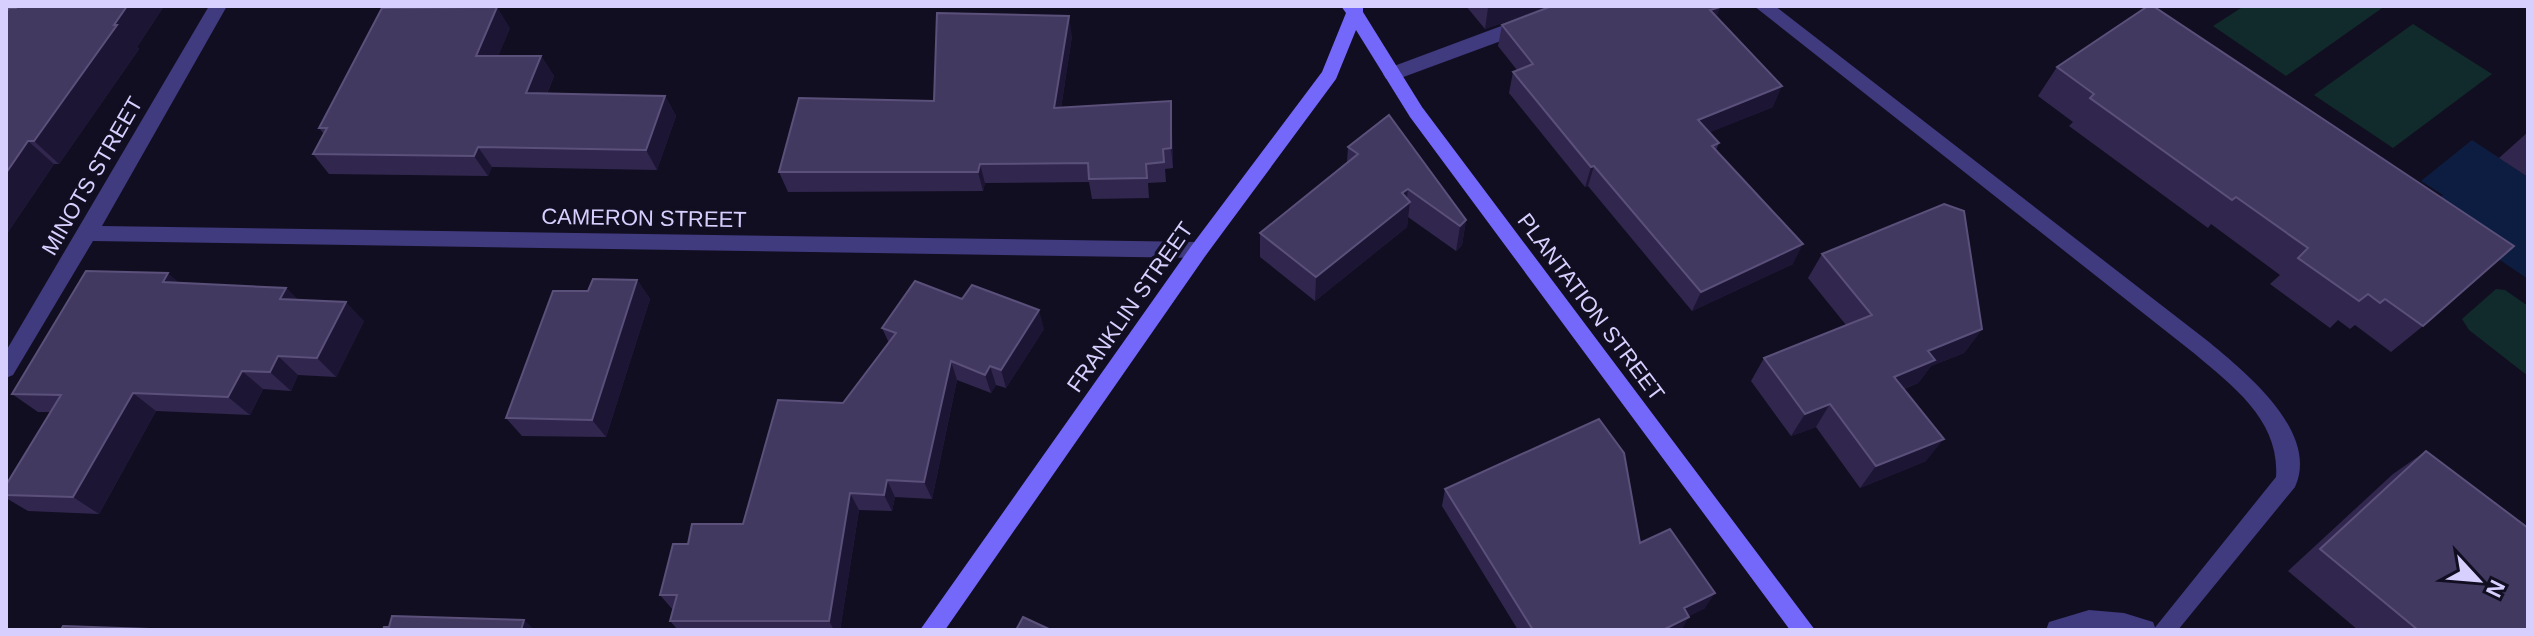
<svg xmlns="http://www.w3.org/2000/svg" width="2534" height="636" font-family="Arial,sans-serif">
<rect width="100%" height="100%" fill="#120e21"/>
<g fill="#112a2b">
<path d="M2244,6h141l-99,70 -73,-50z"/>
<path d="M2413,24l79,50 -99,74 -79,-53z"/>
<path d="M2496,289l9,1 23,16v70l-59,-46 -7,-11z"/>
</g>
<path fill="#0d1d41" d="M2472,140l56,37v102l-102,-69 17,-15 -22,-14z"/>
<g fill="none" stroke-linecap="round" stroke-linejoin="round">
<g fill="#403a7f" fill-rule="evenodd">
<path d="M1555,6h23l-28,17 -152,56h-12l-3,-5 3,-5z"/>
<path d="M1754,6h21l434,336c36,30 111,90 86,145l-117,143h-25l123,-153c4,-56 -42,-90 -81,-123z"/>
</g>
<g fill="#403a7f" fill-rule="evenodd">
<path d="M209,6h18l-125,220 1097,16 7,3 3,5 -3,5 -7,3 -1106,-17 -80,134 -7,3v-27z"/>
<path d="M2089,610l35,3 29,9 3,8h-110l3,-8z"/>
</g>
<path fill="#7468fb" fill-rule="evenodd" d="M1341,6h22v6l59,95 393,523h-25l-380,-513 -54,-87 -20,49 -130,176 -261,375h-25l272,-385 130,-173 24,-59z"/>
</g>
<g fill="#31274e">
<path d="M17,6h147l-27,41 2,2 -80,115h-5l-48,71 10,-227z"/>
<path d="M1466,6h84l-65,23z"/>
<path d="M1716,17l57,90 -63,25 9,11 -3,7 77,114 -101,47 -104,-125 -3,1 -76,-94 4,-21 4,-2 -19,-24 4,-21z"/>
<path d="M510,28l-12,28h43l13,20 -7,18 118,2 11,20 -19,54 -165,-3 -4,9 -159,-2 -16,-20 11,-20 -5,-6z"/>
<path d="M1072,36l-11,72 110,-7 2,67 -8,1 1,13 -18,1 1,15 -57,1 -3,-17 -104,1 -2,8 -195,1 -9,-20z"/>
<path d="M2057,67l366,259 -32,26 -36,-27 -5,4 -12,-9 -8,8 -60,-44 10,-9 -69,-51 -3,4 -139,-102 4,-4 -35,-26z"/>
<path d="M2528,132v45l-29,-19z"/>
<path d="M1348,147l118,73 -4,25 -6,6 -48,-34 -1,10 -92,74 -55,-44v-24l87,-71z"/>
<path d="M1822,254l160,75 -18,24 -33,13 -13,17 -14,6 22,72 -66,27 -44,-61 -25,9 -40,-55 13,-23 82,-33 -38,-47z"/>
<path d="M637,280l13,19 -44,138 -84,-1 -16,-18 82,-127z"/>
<path d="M179,283l107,5 12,12 66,21 -28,56 -38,-2 -7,16 -28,-2 -13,26 -94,-4 -57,103 -71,-3 -22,-13v-13l44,-73h-12l-26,-18z"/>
<path d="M962,299l82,30 -38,59 -10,-3 -5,8 -34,-13 -25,119 -37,-2 -3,14 -33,-1 -19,120h-162l-8,-9 3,-11 -13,-15 28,-51 55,-20 100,-121 46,-60 -7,-15z"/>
<path d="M2426,451l102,179h-170l-70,-59 105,-97z"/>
<path d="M1445,489l195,54 65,65 -16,8 -8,14h-163l-76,-124z"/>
</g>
<g fill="#1d1534">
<path d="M127,6h37l-27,41 2,2 -80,115 -25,-23z"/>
<path d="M1493,6h57l-65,23 3,-21z"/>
<path d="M497,7l13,21 -20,48 -14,-20z"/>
<path d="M1720,7l-7,21 -3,-18z"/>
<path d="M1069,16l3,20 -14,92 -4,-20z"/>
<path d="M541,56l13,20 -15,37 -13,-20z"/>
<path d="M1782,86l-9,21 -82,33 7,-20z"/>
<path d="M665,96l11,20 -19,54 -11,-20z"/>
<path d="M1171,101l1,21 1,46 -2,-20z"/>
<path d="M28,141l26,23 -48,71v-62z"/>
<path d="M478,147l14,20 -4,9 -14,-20z"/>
<path d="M980,164l5,19 -2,8 -5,-19z"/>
<path d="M1594,166l-6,20 -3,1 6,-20z"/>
<path d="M1408,189l-2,16 4,-3 -3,25 -92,74 1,-24 86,-84z"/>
<path d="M1466,220l-4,25 -6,6 4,-25z"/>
<path d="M1803,244l-10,20 -101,47 9,-19z"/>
<path d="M168,273l22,19 -27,-10z"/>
<path d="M637,280l13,19 -44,138 -14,-17z"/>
<path d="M286,288l20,20 -26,-9z"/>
<path d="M346,302l18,19 -28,56 -19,-19z"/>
<path d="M1039,310l5,19 -38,59 -5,-18z"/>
<path d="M1982,329l-18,24 -33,13 -13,17 -40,16 16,-22 34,-26z"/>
<path d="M278,356l20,19 -7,16 -21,-19z"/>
<path d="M951,361l6,19 -25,119 -8,-17z"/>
<path d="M990,366l6,19 -5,8 -6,-18z"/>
<path d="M242,371l21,18 -13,26 -22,-18z"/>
<path d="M133,393l23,18 -57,103 -26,-17z"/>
<path d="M1830,404l-14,23 -25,9 14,-22z"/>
<path d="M1944,439l-18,22 -66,27 16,-22z"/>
<path d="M887,480l8,17 -3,14 -8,-16z"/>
<path d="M850,493l9,17 -19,120h-6l-5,-9z"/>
<path d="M1715,593l-10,15 -31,15 10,-15z"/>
<path d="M1689,617l-8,13h-18z"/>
<path d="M524,620l11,10h-14z"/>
</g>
<g fill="#423961" stroke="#5a507a" stroke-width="2">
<path d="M17,6h110l-13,19h3l-83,116h-6l-22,32v-161l3,-4h7z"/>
<path d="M1552,6h167l1,1 -10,3 72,76 -84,34 21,23 -7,3 91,98 -102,48 -107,-126 -3,1 -78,-95 20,-8 -31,-39z"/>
<path d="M2148,6h5l361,240 -91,80 -38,-27 -5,4 -12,-9 -9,7 -61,-43 10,-10 -72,-51 -4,3 -142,-102 4,-4 -37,-27z"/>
<path d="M497,7l-21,49h65l-15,37 139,3 -19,54 -168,-3 -4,9 -161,-2 14,-26h-8l63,-120z"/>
<path d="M937,13l132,3 -15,92 117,-7v47l-8,1 1,13 -18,2 1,14 -58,1 -1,-16 -108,1 -2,8h-199l20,-74 135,3z"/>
<path d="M1389,115l77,105 -6,6 -52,-37 -6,4 8,9 -94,75 -56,-44 98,-79 -10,-7z"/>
<path d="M1944,204l20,7 18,118 -54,22 7,9 -41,17 50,62 -68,27 -46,-62 -25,10 -41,-56 108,-43 -50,-61z"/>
<path d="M86,271l82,2 -5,9 123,6 -6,11 66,3 -29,56 -39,-2 -8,16 -28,-1 -14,26 -95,-4 -60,104 -67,-2v-10l55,-90 -49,-1z"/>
<path d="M593,279l44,1 -45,140 -86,-2 47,-127h35z"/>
<path d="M915,281l47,18 10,-14 67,25 -38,60 -11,-4 -5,9 -34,-14 -27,121 -37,-2 -3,15 -34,-2 -21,128h-159l7,-26h-17l13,-51h15l4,-20h51l35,-124 65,3 53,-70 -14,-5z"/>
<path d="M1599,419l25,34 16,90 30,-14 45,64 -31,15 5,9 -26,13h-130l-88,-141z"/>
<path d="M2426,451l102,77v102h-110l-98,-81z"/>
<path d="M392,616l132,4 -3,10h-138l1,-3h5z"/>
<path d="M1023,617l28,13h-35z"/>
<path d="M63,626l87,3 -89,1z"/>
</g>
<g text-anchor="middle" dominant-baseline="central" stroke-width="7" stroke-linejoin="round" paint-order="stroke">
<g font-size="22" fill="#d7cffe" stroke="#120e21">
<text transform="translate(92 176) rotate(-60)">MINOTS STREET</text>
<text transform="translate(644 218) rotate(1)">CAMERON STREET</text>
<text transform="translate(1130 307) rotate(-55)">FRANKLIN STREET</text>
<text transform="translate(1591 307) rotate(53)">PLANTATION STREET</text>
</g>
</g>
<rect width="2534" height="636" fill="none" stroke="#d7cffe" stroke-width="16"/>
<g transform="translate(2478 580) rotate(116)" stroke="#120e21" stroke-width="6" paint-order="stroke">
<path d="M0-6L14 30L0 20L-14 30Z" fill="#d7cffe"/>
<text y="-12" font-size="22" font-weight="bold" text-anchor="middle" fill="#d7cffe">N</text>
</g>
</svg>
